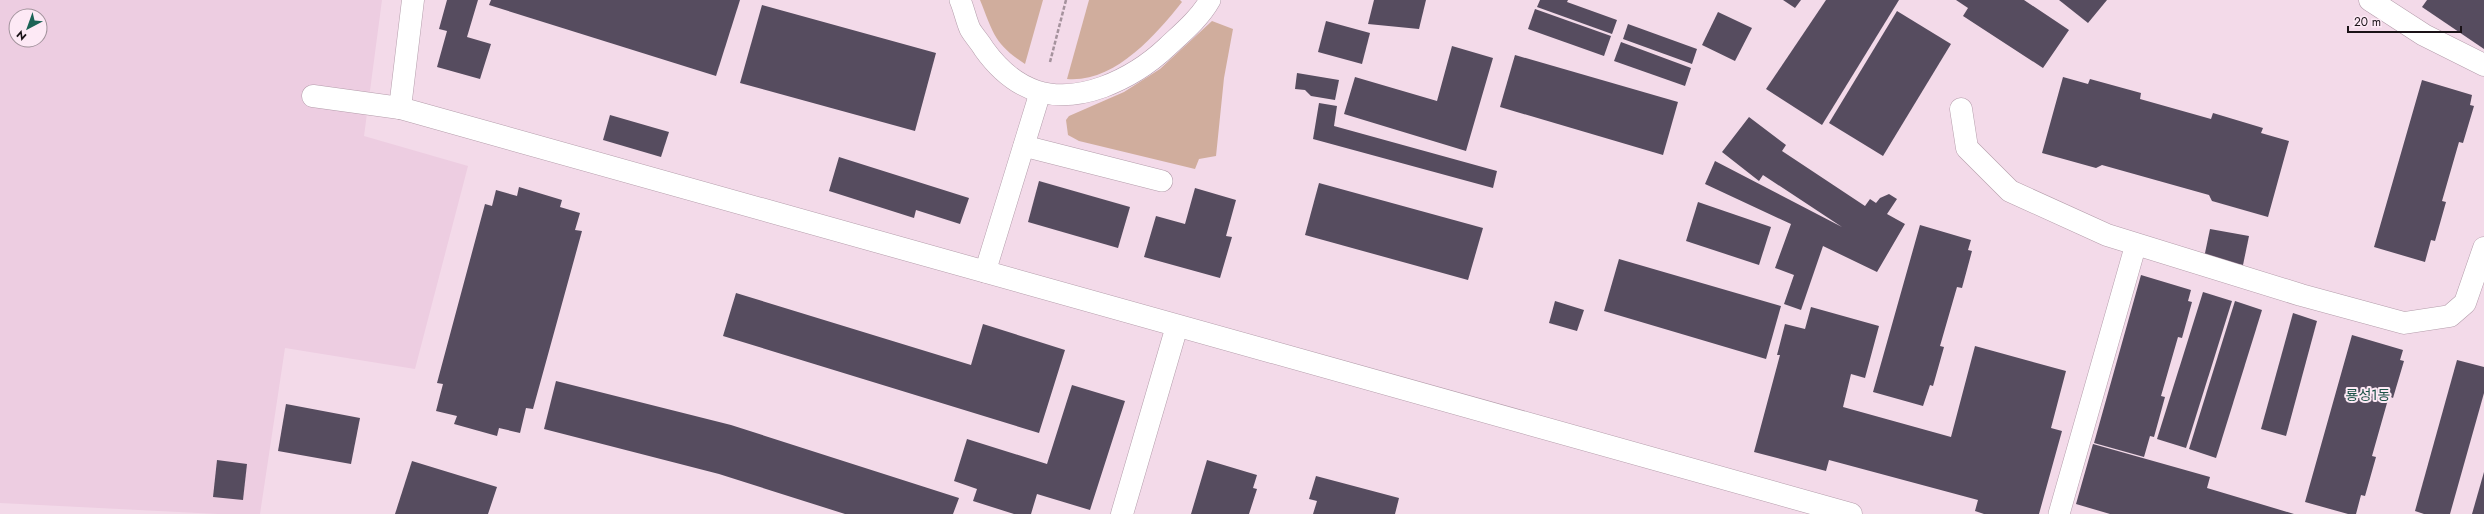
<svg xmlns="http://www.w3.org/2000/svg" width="2484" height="514" font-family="Jost,'Noto Sans KR',sans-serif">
<rect width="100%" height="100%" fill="#f3dae9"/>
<path fill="#edcde1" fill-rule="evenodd" d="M0,0h382l-18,136 104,30 -53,203 -130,-21 -25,166h-42l-218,-11zM16,16h24v24h-24z"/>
<g fill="#d0ad9d">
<path d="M980,0h63l-18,64c-31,-20 -32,-32 -45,-64z"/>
<path d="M1089,0h91l2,2c-27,34 -68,81 -115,77z"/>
<path d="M1212,21l21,8 -9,49 -8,78 -17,3 -4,10 -116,-28 -11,-6 -2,-15 3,-4 55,-24 36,-23z"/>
</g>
<g fill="#564c5f">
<path d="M447,0h31l-11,37 24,7 -11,35 -43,-12 10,-36 -8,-2z"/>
<path d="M491,0h249l-24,76 -227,-71z"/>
<path d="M1374,0h52l-7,29 -51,-5z"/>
<path d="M1540,0h28l-1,2 50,18 -5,14 -75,-27z"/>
<path d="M1783,0h18l-6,8z"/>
<path d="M1826,0h73l-77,125 -56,-36z"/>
<path d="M1956,0h68l45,30 -26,38 -80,-52 5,-8z"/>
<path d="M2059,0h48l-19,23z"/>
<path d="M2427,0h57v49l-62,-42z"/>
<path d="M762,5l174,48 -21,78 -175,-48z"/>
<path d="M1535,9l76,27 -7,20 -76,-27z"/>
<path d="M1897,11l54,33 -68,112 -54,-33z"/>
<path d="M1718,12l34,16 -17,33 -33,-16z"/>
<path d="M1326,21l44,12 -8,31 -44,-12z"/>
<path d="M1628,24l69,25 -5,15 -69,-25z"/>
<path d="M1621,42l70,26 -6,18 -71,-25z"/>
<path d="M1452,46l41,12 -27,93 -122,-37 11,-37 82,24z"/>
<path d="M1515,55l163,47 -15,53 -163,-48z"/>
<path d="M1297,73l42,7 -4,20 -24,-4 -6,-6 -10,-1z"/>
<path d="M2063,77l25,7 2,-5 51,14 -1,6 71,20 2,-6 50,15 -2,5 28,8 -21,76 -56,-16 -3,-6 -107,-30 -6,3 -54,-15z"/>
<path d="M2422,80l50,15 -2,10 4,1 -11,37 -4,-1 -17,59 4,1 -11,39 -4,-1 -6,22 -51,-15z"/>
<path d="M1319,103l18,3 -3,20 163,45 -4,17 -180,-49z"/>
<path d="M610,115l59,17 -8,25 -58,-17z"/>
<path d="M1749,117l37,28 -4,6 83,55 5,-7 6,4 4,-5 9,-4 8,5 -10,15 18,10 -28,48 -54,-26 -22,64 -17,-6 10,-29 -19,-7 16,-44 -86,-40 10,-23 127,66 -79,-52 -4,6 -37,-29z"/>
<path d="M839,157l130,41 -9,26 -44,-14 -2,8 -85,-27z"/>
<path d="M1039,181l91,26 -12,41 -90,-26z"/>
<path d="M1319,183l164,45 -15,52 -163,-45z"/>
<path d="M519,187l43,13 -2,7 20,6 -5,17 7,1 -49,178 -7,-1 -6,25 -21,-5 -2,8 -43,-12 3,-8 -21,-5 7,-27 -6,-1 48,-179 7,2 4,-16 21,6z"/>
<path d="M1195,188l41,12 -10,36 6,1 -12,41 -76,-21 12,-41 29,8z"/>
<path d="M1698,202l73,25 -12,38 -73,-24z"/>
<path d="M1920,225l51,15 -3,10 4,1 -10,37 -5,-1 -17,59 4,1 -11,39 -3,-1 -7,21 -50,-14z"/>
<path d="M2210,229l39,7 -6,29 -39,-7z"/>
<path d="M1619,259l162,47 -15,53 -162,-48z"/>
<path d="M2141,275l50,15 -3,11 4,1 -10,36 -4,-1 -17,59 4,1 -11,40 -4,-1 -6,21 -50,-14z"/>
<path d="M2203,292l29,9 -46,147 -29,-9z"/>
<path d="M736,293l235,72 12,-41 82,26 -26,83 -316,-97z"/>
<path d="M1555,301l29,9 -7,21 -28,-8z"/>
<path d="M2235,301l27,9 -46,148 -27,-9z"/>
<path d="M1811,307l68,19 -14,52 -14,-4 -8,33 108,30 24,-91 91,25 -15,57 11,3 -23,83h-55l-9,-3 3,-11 -149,-40 -3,11 -72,-19 26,-97h-3l8,-31 20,5z"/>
<path d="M2293,313l24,8 -31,115 -25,-7z"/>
<path d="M2352,335l51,15 -3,10 4,1 -11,37 -4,-2 -17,60 4,1 -11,39 -4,-1 -5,19h-8l-43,-12z"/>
<path d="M2457,360l27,7v26l-34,121h-26l-9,-3z"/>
<path d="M556,381l175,44 228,73 -6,16h-108l-126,-40 -175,-45z"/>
<path d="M1072,385l53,16 -35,109 -53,-16 -6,20h-17l-41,-13 4,-12 -23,-8 13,-42 80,25z"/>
<path d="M286,404l74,14 -9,46 -73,-13z"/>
<path d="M2093,444l117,33 -3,11 87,26h-184l-34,-10z"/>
<path d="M217,460l30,4 -4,36 -30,-3z"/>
<path d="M1207,460l50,15 -4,13 4,1 -8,25h-58z"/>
<path d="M412,461l85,26 -9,27h-93z"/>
<path d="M2484,472v42h-12z"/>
<path d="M1316,476l83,22 -4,16h-82l4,-13 -8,-2z"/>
</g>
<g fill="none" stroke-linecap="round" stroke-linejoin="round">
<defs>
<g id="lane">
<path d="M960,0c4,9 6,20 10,29 4,7 10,13 14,20 31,43 69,56 119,38 24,-9 45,-22 64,-40 15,-14 33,-29 43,-47"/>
<path d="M1024,146l138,35"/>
<path d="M985,272l55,-179"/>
<path d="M2059,514l77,-270"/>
</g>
<g id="street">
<path d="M2370,0l54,35 60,30"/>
<path d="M400,108l13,-108"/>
<path d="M1961,109l6,39 43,43 97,44 194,60 103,28 46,-7 15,-13 19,-55"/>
<path d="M1122,514l55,-188"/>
</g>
<path id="secondary" d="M313,96l87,12 1451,406"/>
</defs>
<use href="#lane" stroke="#b49dab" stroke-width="22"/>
<use href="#street" stroke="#b49dab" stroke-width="23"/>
<use href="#secondary" stroke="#b49dab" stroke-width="23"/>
<path stroke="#a5929d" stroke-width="2.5" stroke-dasharray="4 2" stroke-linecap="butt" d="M1050,62l16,-62"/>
<use href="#lane" stroke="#fff" stroke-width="21"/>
<use href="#street" stroke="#fff" stroke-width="22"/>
<use href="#secondary" stroke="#fff" stroke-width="22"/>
</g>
<g text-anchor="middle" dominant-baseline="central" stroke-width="4" stroke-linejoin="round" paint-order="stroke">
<g font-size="14" fill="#1c5348" stroke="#fde9f5">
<text x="2368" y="395">룡성1동</text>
</g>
</g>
<g transform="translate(28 28) rotate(221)"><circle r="19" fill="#fde9f5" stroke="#a2939c"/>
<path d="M0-3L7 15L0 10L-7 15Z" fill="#1c6356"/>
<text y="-6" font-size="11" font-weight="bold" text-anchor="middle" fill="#1a1217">N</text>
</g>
<path d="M2348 26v6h113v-6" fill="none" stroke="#1a1217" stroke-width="2"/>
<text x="2354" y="26" font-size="12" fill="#1a1217" stroke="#fde9f5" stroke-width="3" paint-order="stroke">20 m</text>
</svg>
